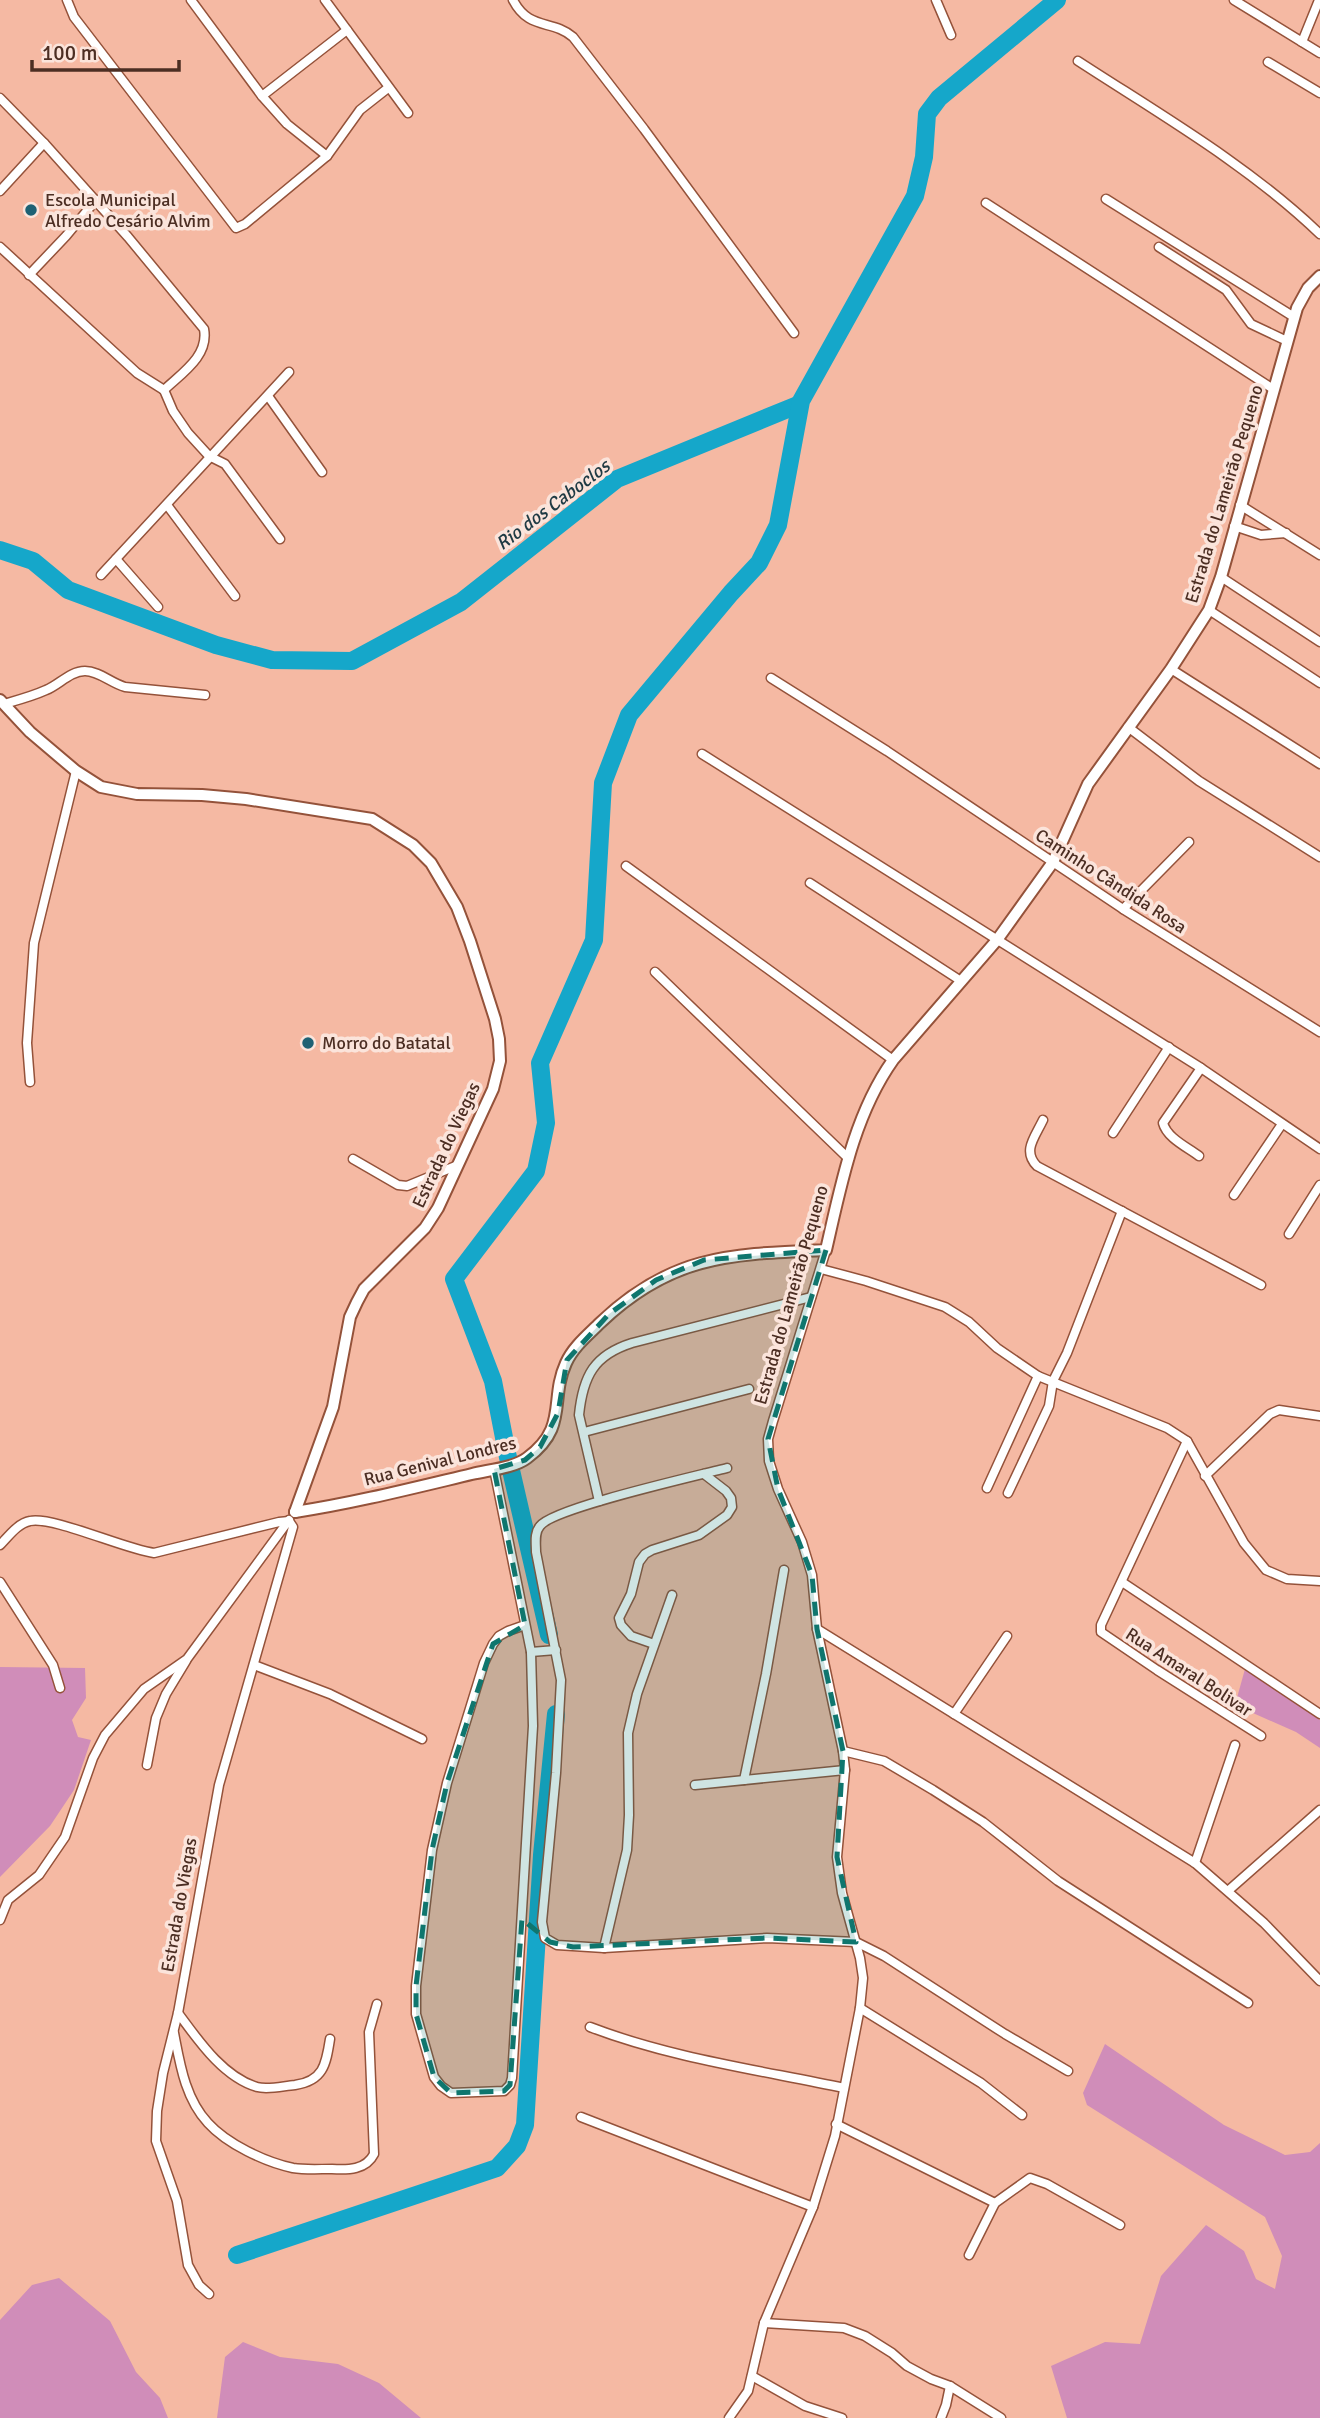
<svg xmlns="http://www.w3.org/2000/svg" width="1320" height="2418" font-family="Signika,sans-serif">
<rect width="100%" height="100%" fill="#f5b9a3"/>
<g fill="#d08db9">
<path d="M0,1667l85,1 1,30 -14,22 6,17 13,3 -17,50 -24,36 -50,51z"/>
<path d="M1245,1669l75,51v28l-24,-16 -61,-27z"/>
<path d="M1105,2044l119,81 61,30 25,-3 10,-9v275h-253l-16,-52 54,-24 35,2 21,-68 45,-51 38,26 12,28 19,10 7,-33 -17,-39 -178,-112 -4,-12z"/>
<path d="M59,2278l51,43 26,51 24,26 8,20h-168v-98l32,-35z"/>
<path d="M243,2342l37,15 58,7 41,19 42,35h-204l8,-61z"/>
</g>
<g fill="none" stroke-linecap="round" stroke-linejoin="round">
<g stroke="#15a7ca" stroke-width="18">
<path d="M0,550l33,11 35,29 148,55 56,15 80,1 109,-59 156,-123 183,-75"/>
<path d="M549,1635l-42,-182 -14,-72 -39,-102 82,-108 10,-48 -6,-60 54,-123 9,-157 26,-68 102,-122 28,-30 19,-38 23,-124 114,-205 9,-39 3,-43 12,-16 118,-98"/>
<path d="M237,2255l260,-87 20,-22 8,-21 17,-270 14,-141"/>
</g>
<defs>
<g id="street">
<path d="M67,0l7,17 162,211 9,-4 82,-68 33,-46 28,-22"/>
<path d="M191,0l71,96 25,28 40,32"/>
<path d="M325,0l83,113"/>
<path d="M513,0c16,31 39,19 60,37l71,92 150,204"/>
<path d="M936,0l15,35"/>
<path d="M1234,0l86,53"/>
<path d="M1302,42l17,-42"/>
<path d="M1078,61c83,54 170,104 242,173"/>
<path d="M1268,62l52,31"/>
<path d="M262,96l85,-66"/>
<path d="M0,98l44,45 84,94 76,92c5,27 -22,44 -40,61"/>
<path d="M0,191l44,-48"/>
<path d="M1106,199l188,118"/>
<path d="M986,203l287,186"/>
<path d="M0,247l137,126 27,17"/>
<path d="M1159,247l67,43 25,34 36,17"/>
<path d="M29,275l37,-39 30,-36"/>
<path d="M164,390l9,21 15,22 21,23 16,8 55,75"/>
<path d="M268,396l54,76"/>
<path d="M167,505l68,91"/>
<path d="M1240,505l80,50"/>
<path d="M1234,526l27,9 25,-2"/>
<path d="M116,559l42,48"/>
<path d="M101,575l188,-203"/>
<path d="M1221,577l99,65"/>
<path d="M1209,610l111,73"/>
<path d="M1171,669l149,95"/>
<path d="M771,678l116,73 236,158 197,123"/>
<path d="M4,704c14,-4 29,-8 42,-14 13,-5 24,-19 39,-19 14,0 26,12 40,16l80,8"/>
<path d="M1128,727l71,54 121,76"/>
<path d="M702,754l499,314 119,81"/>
<path d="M626,866l267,194"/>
<path d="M810,883l151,98"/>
<path d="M1123,909l66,-67"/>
<path d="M655,972l194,187"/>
<path d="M30,1082l-3,-39 7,-100 42,-172"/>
<path d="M1043,1120c-8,17 -21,31 -6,46l224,119"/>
<path d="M1113,1133l56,-86"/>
<path d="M1199,1156c-12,-9 -32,-18 -36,-33l38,-55"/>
<path d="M353,1159l45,26 9,1 51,-21"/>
<path d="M1234,1195l48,-71"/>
<path d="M1289,1234l31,-49"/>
<path d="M821,1269l45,12 79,26 24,15 28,26 41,28 129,52 20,13 57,102 22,27 21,9 33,2"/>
<path d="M584,1432l165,-43"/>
<path d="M1187,1441l-86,184v7l56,38 104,66"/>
<path d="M727,1468c-30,8 -174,40 -187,58 -6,7 -4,17 -4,26l25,128 -5,93 -14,149 3,16 12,7 47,3 163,-10 89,4 28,14 121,78 63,37"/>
<path d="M494,1469l37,183 2,74 -21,352 -2,7 -6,6 -53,2 -10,-7 -7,-9 -18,-63v-28l16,-136 15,-67 37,-120 9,-19 6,-8 9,-5 17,-6"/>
<path d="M1205,1476l65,-62 9,-4 41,6"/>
<path d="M987,1488l51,-112"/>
<path d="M1008,1493l41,-87 4,-25 14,-28 55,-142"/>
<path d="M599,1501l-20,-86c4,-39 15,-60 53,-72l179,-46"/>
<path d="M0,1545c8,-8 18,-22 30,-24 23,-5 94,28 124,32l125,-31 10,-1 4,6 -74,258 -41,228 -15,60 -6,38 -1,30 21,60 11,64 11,20 10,9"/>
<path d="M0,1582l53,83 7,23"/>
<path d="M1122,1582l198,132"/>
<path d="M817,1629l378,234 69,60 56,58"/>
<path d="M654,1644l-23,-8 -10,-11 -2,-7 12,-24 8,-32 6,-8 7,-4 47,-15 28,-20 5,-8 -1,-9 -5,-7 -22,-17"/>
<path d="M531,1652l25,-2"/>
<path d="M254,1665l76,29 92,45"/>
<path d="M954,1714l53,-78"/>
<path d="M843,1751l41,10 49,29 50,32 75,59 190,122"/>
<path d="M147,1765l9,-47 10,-24 20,-33"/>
<path d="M744,1780l22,-106 18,-104"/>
<path d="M695,1785l150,-15"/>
<path d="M1195,1863l40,-118"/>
<path d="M1229,1890l91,-80"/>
<path d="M0,1920l8,-20 31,-25 26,-38 28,-79 12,-23 39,-46 43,-30 102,-139"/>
<path d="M604,1948l23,-98 2,-35 -1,-82 9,-39 35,-99"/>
<path d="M860,2008l121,75 41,32"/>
<path d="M178,2013c20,27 45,64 79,74 11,3 26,-1 38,-2 28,-4 31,-20 35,-46"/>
<path d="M590,2027c81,31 169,43 254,61"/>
<path d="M174,2033c6,31 11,65 34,90 19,21 57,39 85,45 12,2 26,1 39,1 16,1 34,1 42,-15l-5,-122 8,-28"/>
<path d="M581,2117l232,90"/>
<path d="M836,2124l159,79"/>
<path d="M969,2255l26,-52 35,-25 17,6 73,41"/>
<path d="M764,2323l80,5 21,8 27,17 15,13 24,13 19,7 51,32"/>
<path d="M752,2376l53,30 37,12"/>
<path d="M729,2418l19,-27 16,-68 49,-116 22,-71 25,-128 3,-30 -3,-20 -18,-65 -5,-36 8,-87 -2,-19 -26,-122 -5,-54 -10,-33 -24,-53 -9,-28 -1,-22 5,-18 53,-171"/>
<path d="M941,2418l5,-13 4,-19"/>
</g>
<g id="secondary">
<path d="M0,700l30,32 46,39 25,16 36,7 65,1 44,4 126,20 41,26 18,18 26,44 13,34 25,78 4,20 1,22 -7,28 -55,119 -13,20 -61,61 -7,13 -7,15 -17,90 -38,105"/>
<path d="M295,1512c59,-9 118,-24 177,-38 16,-4 42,-6 55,-16 42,-31 22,-58 39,-95 7,-16 22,-28 34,-40 72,-69 132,-69 226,-73 15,-65 28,-135 67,-190l104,-120 56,-78 35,-78 83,-115 38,-59 12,-33 76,-269 11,-20 12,-12"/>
</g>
</defs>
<use href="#street" stroke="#94523a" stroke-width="11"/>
<use href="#secondary" stroke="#94523a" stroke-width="14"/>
<use href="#street" stroke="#fff" stroke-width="8"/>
<use href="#secondary" stroke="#fff" stroke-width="10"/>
</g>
<path fill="#0f766e" fill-opacity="0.2" stroke="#0f766e" stroke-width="5" stroke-dasharray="14 9" stroke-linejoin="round" d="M826,1250l-58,189 10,50 34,86 5,54 26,122 -6,106 19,85 -89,-4 -194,9 -23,-5 -28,-23 -12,166 -6,6 -53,2 -17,-16 -18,-63v-28l16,-136 15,-67 46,-139 32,-19 -31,-156 31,-9 15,-13 18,-34 9,-53 42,-46 47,-34 48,-20z"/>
<g fill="#1e6174" stroke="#fbe4db" stroke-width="2.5">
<circle cx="31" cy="210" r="7"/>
<circle cx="308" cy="1043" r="7"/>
</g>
<g text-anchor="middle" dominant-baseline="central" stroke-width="7" stroke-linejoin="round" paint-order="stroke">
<g font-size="18" fill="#4c2e23" stroke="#fbe4db" text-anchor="start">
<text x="45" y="200">Escola Municipal<tspan x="45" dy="21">Alfredo Cesário Alvim</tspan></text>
<text x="322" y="1043">Morro do Batatal</text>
</g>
<g font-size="18" fill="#4c2e23" stroke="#fbe4db">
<text transform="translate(1224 494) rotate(-73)">Estrada do Lameirão Pequeno</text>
<text transform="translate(1111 881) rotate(33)">Caminho Cândida Rosa</text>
<text transform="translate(446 1145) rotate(-65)">Estrada do Viegas</text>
<text transform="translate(791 1295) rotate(-74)">Estrada do Lameirão Pequeno</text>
<text transform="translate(440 1461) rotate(-14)">Rua Genival Londres</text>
<text transform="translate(1189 1672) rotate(33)">Rua Amaral Bolivar</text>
<text transform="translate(179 1905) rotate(-80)">Estrada do Viegas</text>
</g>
<g font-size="19" font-style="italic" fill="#203b44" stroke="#fbe4db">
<text transform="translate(553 505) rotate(-37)">Rio dos Caboclos</text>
</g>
</g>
<path d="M32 60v10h147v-10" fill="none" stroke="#4c2e23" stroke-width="3.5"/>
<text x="42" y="60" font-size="21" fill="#4c2e23" stroke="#fbe4db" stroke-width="5" paint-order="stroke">100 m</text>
</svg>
